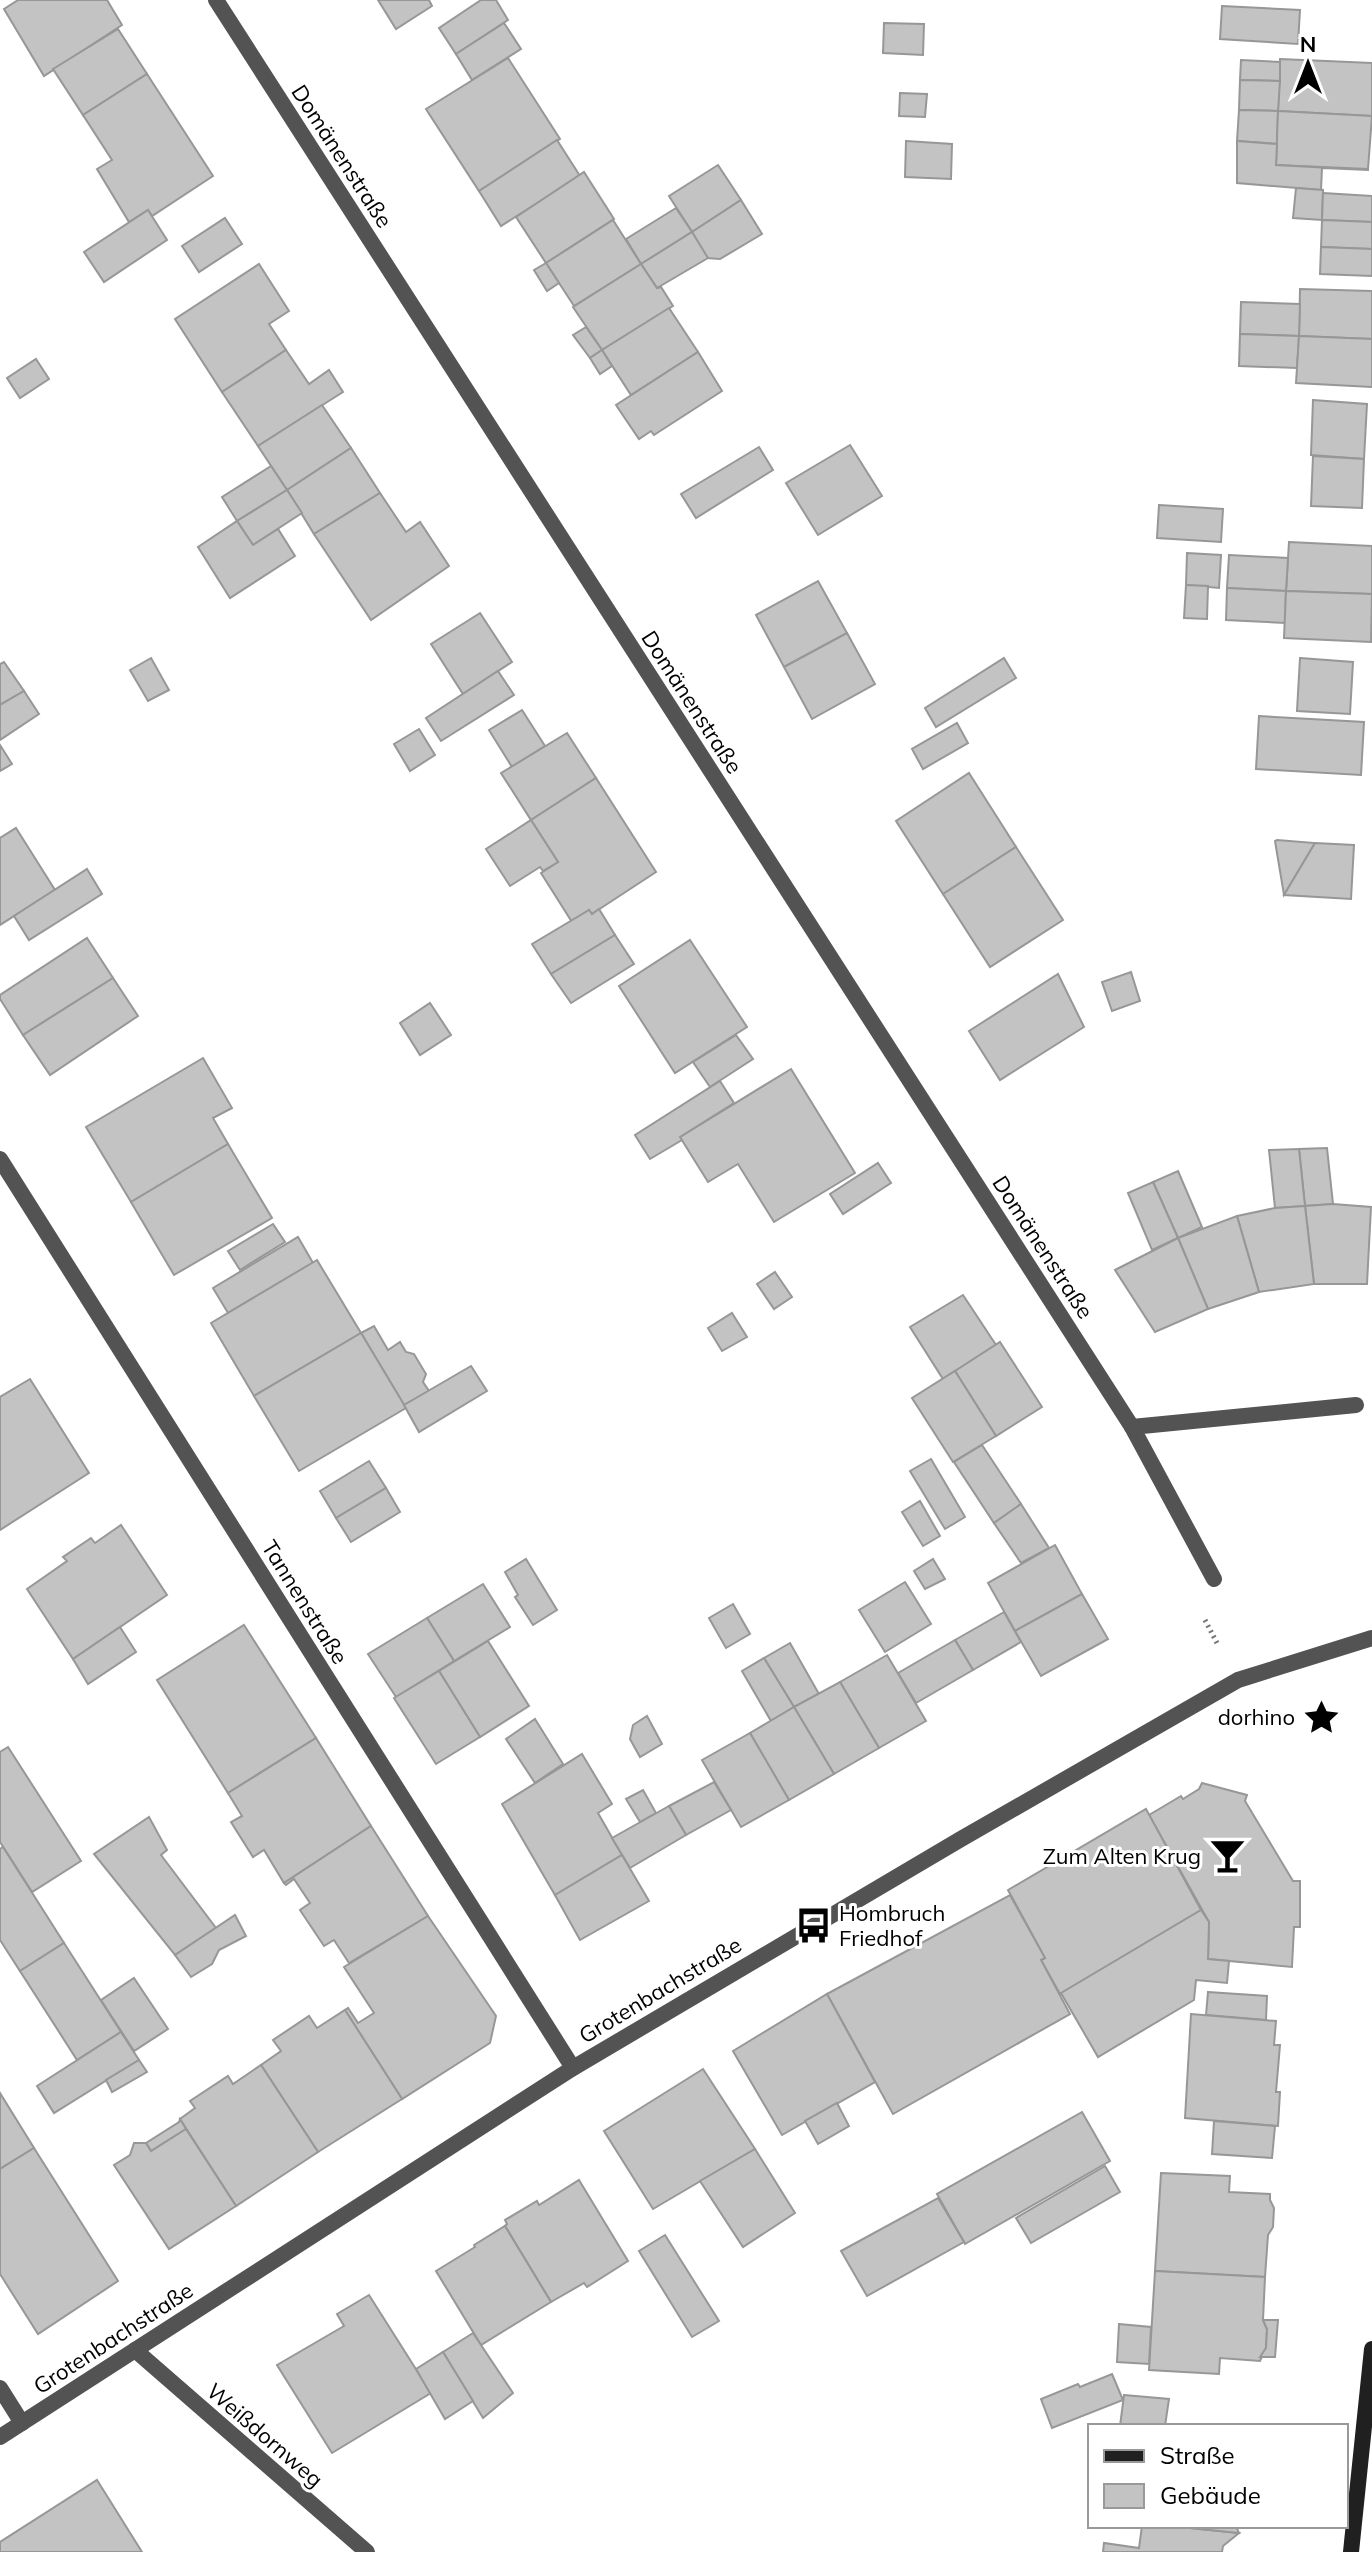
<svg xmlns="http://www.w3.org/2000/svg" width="1372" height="2552" font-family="Mulish,sans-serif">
<rect width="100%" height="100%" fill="#fff"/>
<g fill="#c3c3c3" stroke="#979797" stroke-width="2">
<path d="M18,0h89l15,25 -78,51 -40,-67z"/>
<path d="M378,0h51l3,6 -36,23z"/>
<path d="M481,0h15l12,20 -52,34 -17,-26z"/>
<path d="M1222,6l78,4 -2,34 -78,-5z"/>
<path d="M504,23l17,26 -49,31 -16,-26z"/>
<path d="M884,23l40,1 -1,31 -40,-2z"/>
<path d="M118,29l29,45 -64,41 -30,-46z"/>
<path d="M508,58l52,81 -81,52 -53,-82z"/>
<path d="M1280,59l92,4v53l-94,-5z"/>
<path d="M1241,60l39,2v19l-40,-1z"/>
<path d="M147,74l66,102 -61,40 -4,-6 -19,12 -32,-53 15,-9 -29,-45z"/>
<path d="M1240,80l40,1 -2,30 -39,-1z"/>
<path d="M900,93l27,1 -2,23 -26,-1z"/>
<path d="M1239,110l39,1 -1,33 -40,-3z"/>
<path d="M1278,111l94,5 -4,53 -92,-4z"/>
<path d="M557,140l23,36 -79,50 -22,-35z"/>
<path d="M906,141l46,3 -1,35 -46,-2z"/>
<path d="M1237,141l40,3 -1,21 93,5 -47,-2 -1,22 -84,-7z"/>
<path d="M718,165l23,35 -49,32 -23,-36z"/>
<path d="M584,172l30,47 -68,44 -30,-46z"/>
<path d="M1296,188l27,2 -1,30 -29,-2z"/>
<path d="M1323,193l49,3v26l-50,-2z"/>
<path d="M741,200l21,34 -42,25 -13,-1 -15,-26z"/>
<path d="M676,208l16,24 -51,32 -15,-25z"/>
<path d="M148,210l19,30 -63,42 -20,-30z"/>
<path d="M225,218l17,26 -43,28 -17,-26z"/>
<path d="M613,220l28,44 -67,42 -28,-43z"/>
<path d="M1322,220l50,2v27l-51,-2z"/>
<path d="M692,232l16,26 -51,30 -16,-24z"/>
<path d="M1321,247l51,2v27l-52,-2z"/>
<path d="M546,263l13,20 -12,8 -13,-21z"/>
<path d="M259,264l30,47 -20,13 17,26 -64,42 -47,-73z"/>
<path d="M641,264l16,24 4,-1 12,19 -71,44 -29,-43z"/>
<path d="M1300,289l72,2v48l-73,-3z"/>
<path d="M1241,302l59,2 -1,32 -59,-2z"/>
<path d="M669,308l29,44 -67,43 -29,-45z"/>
<path d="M586,327l16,23 -12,8 -17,-23z"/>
<path d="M1240,334l59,2 -2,32 -58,-2z"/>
<path d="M1299,336l73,3v48l-76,-4z"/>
<path d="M286,350l23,34 20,-14 14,22 -85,54 -36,-54z"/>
<path d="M602,350l10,16 -12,8 -10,-16z"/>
<path d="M698,352l24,39 -68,44 -3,-4 -12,8 -23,-34z"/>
<path d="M36,359l13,20 -29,19 -13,-20z"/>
<path d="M1313,400l54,4 -3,55 -53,-4z"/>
<path d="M322,405l29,43 -64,42 -29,-44z"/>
<path d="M850,445l32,51 -64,39 -32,-52z"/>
<path d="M759,447l14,23 -77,48 -15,-24z"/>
<path d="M351,448l29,45 -66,41 -27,-44z"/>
<path d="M1313,456l51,3 -2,49 -51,-2z"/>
<path d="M271,466l16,24 -50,31 -15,-24z"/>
<path d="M287,490l15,23 -49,32 -16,-24z"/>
<path d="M380,493l26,39 14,-10 29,44 -78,54 -57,-86z"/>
<path d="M1159,505l64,4 -2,33 -64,-4z"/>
<path d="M237,521l16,24 25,-16 17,27 -65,42 -32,-51z"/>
<path d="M1289,542l83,4v48l-86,-3z"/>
<path d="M1187,553l34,2 -2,33 -33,-3z"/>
<path d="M1229,555l59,3 -2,33 -59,-3z"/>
<path d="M818,581l29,52 -63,34 -28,-52z"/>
<path d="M1186,585l22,1 -1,33 -23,-1z"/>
<path d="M1227,588l59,3 -1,32 -59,-3z"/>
<path d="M1286,591l86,3 -1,48 -87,-4z"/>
<path d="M480,613l32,49 -49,32 -32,-50z"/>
<path d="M847,633l28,51 -63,35 -28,-52z"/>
<path d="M151,658l18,32 -21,11 -18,-31z"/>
<path d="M1004,658l12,20 -80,49 -11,-19z"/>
<path d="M1300,658l53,4 -3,52 -53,-3z"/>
<path d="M4,662l20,29 -24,14v-41z"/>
<path d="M498,671l16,24 -73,46 -15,-23z"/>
<path d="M24,691l15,23 -39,26v-35z"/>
<path d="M522,710l23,36 -33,21 -23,-37z"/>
<path d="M1259,716l105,6 -3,53 -105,-6z"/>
<path d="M957,723l11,20 -45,26 -11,-20z"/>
<path d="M419,729l16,26 -25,16 -16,-27z"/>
<path d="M567,733l29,45 -65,42 -30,-47z"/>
<path d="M0,745l12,19 -12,7z"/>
<path d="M969,773l47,74 -73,47 -47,-73z"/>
<path d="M596,778l60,94 -64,42 -3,-4 -17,12 -31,-49 17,-11 -27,-42z"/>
<path d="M531,820l27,42 -15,9 -3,-4 -30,19 -24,-37z"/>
<path d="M16,828l39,62 -55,35v-87z"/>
<path d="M1277,840l38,3 -31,52 -9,-54z"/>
<path d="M1315,843l39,2 -3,54 -67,-4z"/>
<path d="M1016,847l47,73 -73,47 -47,-73z"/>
<path d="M87,869l15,25 -73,46 -15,-24z"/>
<path d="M599,909l16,26 -64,39 -19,-30 57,-34 3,4z"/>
<path d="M615,935l19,29 -63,39 -20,-29z"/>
<path d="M87,938l26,40 -90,57 -23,-36v-4z"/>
<path d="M690,940l57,87 -72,46 -56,-87z"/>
<path d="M1131,972l9,29 -28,10 -10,-29z"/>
<path d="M1058,974l26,53 -84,53 -31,-49z"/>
<path d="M113,978l25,38 -88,59 -27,-40z"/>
<path d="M430,1003l21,32 -31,20 -20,-32z"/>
<path d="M736,1035l17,24 -43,28 -17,-25z"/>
<path d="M203,1058l29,50 -19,10 15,26 -97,58 -45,-75z"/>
<path d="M791,1069l64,104 -81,49 -36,-58 -30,18 -28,-45z"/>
<path d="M720,1081l14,22 -54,34 2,3 -32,19 -15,-24z"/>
<path d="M228,1144l44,74 -98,57 -43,-73z"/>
<path d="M1327,1148l6,56 -28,2 -6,-57z"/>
<path d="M1299,1149l6,57 -30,2 -6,-58z"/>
<path d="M878,1163l13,20 -48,31 -13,-20z"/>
<path d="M1178,1171l24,56 -24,11 -25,-56z"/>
<path d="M1153,1182l25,56 -26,12 -24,-57z"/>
<path d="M1333,1204l38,3 -4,77h-53l-9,-78z"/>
<path d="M1305,1206l9,78 -55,8 -22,-76 38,-8z"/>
<path d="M1237,1216l22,76 -51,17 -30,-71z"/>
<path d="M273,1224l12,18 -45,28 -12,-19z"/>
<path d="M298,1237l15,26 -85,50 -15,-25z"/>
<path d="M1178,1238l30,71 -53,23 -40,-62z"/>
<path d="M317,1260l44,73 -107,63 -43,-73z"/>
<path d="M775,1272l17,25 -18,12 -17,-25z"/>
<path d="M963,1295l33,50 -53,34 -33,-52z"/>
<path d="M732,1313l15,24 -25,14 -14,-23z"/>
<path d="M374,1326l14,24 12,-8 6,10 8,2 12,20 -3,8 6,9 -25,14 -43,-72z"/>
<path d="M361,1333l45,75 -107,63 -45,-75z"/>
<path d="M1000,1342l42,65 -46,29 -41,-65z"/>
<path d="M471,1366l16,25 -68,41 -15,-27z"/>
<path d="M955,1371l41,65 -43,26 -41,-64z"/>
<path d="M30,1379l59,94 -89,57v-133z"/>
<path d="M982,1445l39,59 -27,19 -40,-61z"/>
<path d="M931,1459l34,58 -20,12 -35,-58z"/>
<path d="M369,1461l17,27 -50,30 -16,-27z"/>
<path d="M386,1488l14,24 -49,30 -15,-24z"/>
<path d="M920,1501l20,35 -17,10 -21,-34z"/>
<path d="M1021,1504l28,44 -28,15 -27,-40z"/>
<path d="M121,1525l46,70 -94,64 -46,-70 40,-28 -4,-4 28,-19 4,5z"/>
<path d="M1055,1545l27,49 -67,37 -27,-48z"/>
<path d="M526,1559l31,51 -24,15 -18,-28 3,-2 -13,-23z"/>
<path d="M933,1559l12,20 -20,10 -11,-18z"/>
<path d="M905,1582l26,42 -46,28 -26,-42z"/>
<path d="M483,1584l27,43 -56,34 -27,-43z"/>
<path d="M1082,1594l26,45 -67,37 -26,-45z"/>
<path d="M733,1604l17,30 -24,14 -17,-30z"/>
<path d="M1004,1612l17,30 -48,28 -18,-30z"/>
<path d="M427,1618l27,43 -58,36 -28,-43z"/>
<path d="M244,1625l72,113 -88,55 -71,-113z"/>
<path d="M120,1627l16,25 -48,32 -15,-25z"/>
<path d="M955,1640l18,30 -57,33 -18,-30z"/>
<path d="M488,1641l41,65 -49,31 -41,-66z"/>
<path d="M790,1643l29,51 -25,13 -30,-49z"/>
<path d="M887,1655l39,66 -47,27 -39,-66z"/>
<path d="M764,1658l30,49 -23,14 -29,-50z"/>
<path d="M439,1671l41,66 -44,27 -42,-66z"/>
<path d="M840,1682l39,66 -45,26 -40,-67z"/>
<path d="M794,1707l40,67 -45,26 -39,-67z"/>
<path d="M647,1716l15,28 -22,13 -10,-18 3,-14z"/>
<path d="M535,1719l28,45 -28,19 -29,-44z"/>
<path d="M750,1733l39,67 -48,27 -39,-67z"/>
<path d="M316,1738l55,88 -87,57 -20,-33 -11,7 -22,-35 11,-6 -14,-23z"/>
<path d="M8,1747l73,114 -49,31 -32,-50v-90z"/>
<path d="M582,1754l30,50 -14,9 24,42 -67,40 -53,-91z"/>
<path d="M714,1782l17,28 -45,25 -17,-29z"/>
<path d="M1202,1783l45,12 -2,6 48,80h7v46h-6l-2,40 -84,-8 1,-37 -60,-107 32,-19 2,3 16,-10z"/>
<path d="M643,1790l13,23 -16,9 -14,-23z"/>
<path d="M669,1806l17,29 -56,33 -18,-30z"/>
<path d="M1146,1809l55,101 -141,84 -19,-34 4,-2 -37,-68z"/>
<path d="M149,1817l18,33 -6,5 55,73 -41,27 -81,-101z"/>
<path d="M371,1826l57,90 -79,47 -15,-23 -10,6 -24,-36 10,-7 -16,-24 -8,6 -2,-2z"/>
<path d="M3,1847l61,96 -44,28 -20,-31v-91z"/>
<path d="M622,1855l27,46 -69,39 -25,-45z"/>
<path d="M1010,1895l35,63 -4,2 29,54 -177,100 -66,-120z"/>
<path d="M1201,1910l8,12 -1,37 21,2 -2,22 -31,-3 -2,20 -96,57 -37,-64z"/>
<path d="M235,1915l11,21 -27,14 -7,14 -21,13 -16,-22z"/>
<path d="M428,1916l68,100 -6,27 -88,56 -57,-89 3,-2 10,15 16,-10 -30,-46z"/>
<path d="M64,1943l57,89 -44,28 -57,-89z"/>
<path d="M134,1978l34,51 -34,22 -33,-51z"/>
<path d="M1208,1992l59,4 -1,24 -60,-5z"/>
<path d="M827,1994l48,88 -93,53 -49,-84z"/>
<path d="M345,2010l57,89 -84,53 -57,-87 20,-14 -8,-11 36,-24 8,12z"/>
<path d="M1191,2014l85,7 -2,24h6l-4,47h4l-2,34 -93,-8z"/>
<path d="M121,2032l18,28 -85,53 -17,-27z"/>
<path d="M139,2060l8,12 -35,20 -6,-12z"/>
<path d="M261,2065l57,87 -82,54 -56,-87 15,-11 -5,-7 38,-25 5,8z"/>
<path d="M703,2069l52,80 -102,60 -49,-78z"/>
<path d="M0,2093l34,55 -34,21z"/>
<path d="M837,2103l12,23 -31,18 -13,-23z"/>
<path d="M1082,2112l28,49 -145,83 -28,-50z"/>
<path d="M180,2119l6,10 -35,22 -5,-8 33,-21z"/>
<path d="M1214,2121l61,5 -3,32 -60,-4z"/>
<path d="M186,2129l50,77 -67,43 -55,-84 16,-10 4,-12h12l5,8z"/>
<path d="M34,2148l84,133 -80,53 -38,-60v-105z"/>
<path d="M755,2149l40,64 -52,34 -43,-66z"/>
<path d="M1105,2166l15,26 -89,51 -15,-25z"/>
<path d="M1161,2173l69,3 -1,16 41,2v6l4,8 -1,19 -5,8 -3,42 -110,-6z"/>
<path d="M579,2180l49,81 -41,26 -3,-4 -33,19 -46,-76 2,-2 -2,-4 32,-19 2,4z"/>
<path d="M938,2198l26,44 -97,54 -26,-45z"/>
<path d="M505,2226l46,76 -70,43 -45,-74 39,-24 -1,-2z"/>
<path d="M665,2235l54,86 -27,16 -53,-86z"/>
<path d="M1155,2271l110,6 -2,43 4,9 -1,19 -6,13 -40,-3 -1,16 -70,-4z"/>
<path d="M369,2295l62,98 -99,60 -55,-88 67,-39 -7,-12z"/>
<path d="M1263,2320h15l-3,37h-15l6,-9 1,-19z"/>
<path d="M1119,2324l32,3 -2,37 -32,-2z"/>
<path d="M473,2333l40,60 -30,25 -40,-66z"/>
<path d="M443,2352l30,49 -28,18 -29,-50z"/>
<path d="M1112,2374l11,26 -71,28 -11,-29 37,-15 2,3z"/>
<path d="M1124,2395l45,4 -4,27h-45z"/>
<path d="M97,2480l45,72h-142v-10z"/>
<path d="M1142,2526h28l69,7 -16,13 -1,6h-119l1,-9 35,5z"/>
<path d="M1170,2526h66l3,7z"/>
</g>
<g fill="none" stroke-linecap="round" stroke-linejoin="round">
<path stroke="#757575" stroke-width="5" stroke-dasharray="2 4" stroke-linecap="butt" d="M1205,1620l12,23"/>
<path stroke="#535353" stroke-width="16" d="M1214,1579l-82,-152 224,-22"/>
<g stroke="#535353" stroke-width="16">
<path d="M216,0l916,1427"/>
<path d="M0,1159l573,909"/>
<path d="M135,2350l232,202"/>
<path d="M0,2388l22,35"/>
<path d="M0,2437l573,-369 388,-229 277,-159 134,-42"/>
</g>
<path stroke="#202020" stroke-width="16" d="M1351,2552l21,-203"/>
</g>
<defs>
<symbol id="sight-bare" viewBox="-9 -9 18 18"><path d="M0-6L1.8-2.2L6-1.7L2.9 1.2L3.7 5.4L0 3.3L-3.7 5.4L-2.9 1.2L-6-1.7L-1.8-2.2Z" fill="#000" stroke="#fff" stroke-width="2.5" paint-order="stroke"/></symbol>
<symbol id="bar-bare" viewBox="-9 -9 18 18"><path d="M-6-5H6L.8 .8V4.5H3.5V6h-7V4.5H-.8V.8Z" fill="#000" stroke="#fff" stroke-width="2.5" paint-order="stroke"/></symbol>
<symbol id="bus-bare" viewBox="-9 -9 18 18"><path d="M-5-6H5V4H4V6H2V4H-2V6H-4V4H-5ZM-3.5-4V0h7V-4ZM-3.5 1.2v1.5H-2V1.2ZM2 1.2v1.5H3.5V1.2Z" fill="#000" stroke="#fff" stroke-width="2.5" paint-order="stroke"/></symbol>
</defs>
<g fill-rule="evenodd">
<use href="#sight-bare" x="1296" y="1692" width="51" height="51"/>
<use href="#bar-bare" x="1202" y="1830" width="51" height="51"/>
<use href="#bus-bare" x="788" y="1900" width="51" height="51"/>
</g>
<g text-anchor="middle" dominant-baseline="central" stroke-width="6" stroke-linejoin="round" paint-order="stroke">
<g font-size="22" fill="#000" stroke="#fff">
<text transform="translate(342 156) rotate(57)">Domänenstraße</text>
<text transform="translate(692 702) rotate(57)">Domänenstraße</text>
<text transform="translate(1043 1247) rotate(57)">Domänenstraße</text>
<text transform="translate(305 1602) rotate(58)">Tannenstraße</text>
<text transform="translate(660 1990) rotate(-31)">Grotenbachstraße</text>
<text transform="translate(113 2338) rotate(-33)">Grotenbachstraße</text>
<text transform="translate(265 2435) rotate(41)">Weißdornweg</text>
</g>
<g font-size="22" fill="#000" stroke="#fff" text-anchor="end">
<text x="1295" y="1717">dorhino</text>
<text x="1201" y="1856">Zum Alten Krug</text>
<text x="839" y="1913" text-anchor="start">Hombruch<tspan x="839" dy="25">Friedhof</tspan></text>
</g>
</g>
<rect x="1088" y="2424" width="260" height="104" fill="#ffffff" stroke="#999999" stroke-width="2"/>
<rect x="1104" y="2450" width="40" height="12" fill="#202020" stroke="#999999" stroke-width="2"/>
<text x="1160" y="2464" font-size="24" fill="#000000">Straße</text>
<rect x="1104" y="2484" width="40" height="24" fill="#c3c3c3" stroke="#999999" stroke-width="2"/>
<text x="1160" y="2504" font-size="24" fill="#000000">Gebäude</text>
<g transform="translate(1308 64)" stroke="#ffffff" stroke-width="6" paint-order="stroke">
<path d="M0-6L14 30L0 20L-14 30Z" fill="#000000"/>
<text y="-12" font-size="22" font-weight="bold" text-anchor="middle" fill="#000000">N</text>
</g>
</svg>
